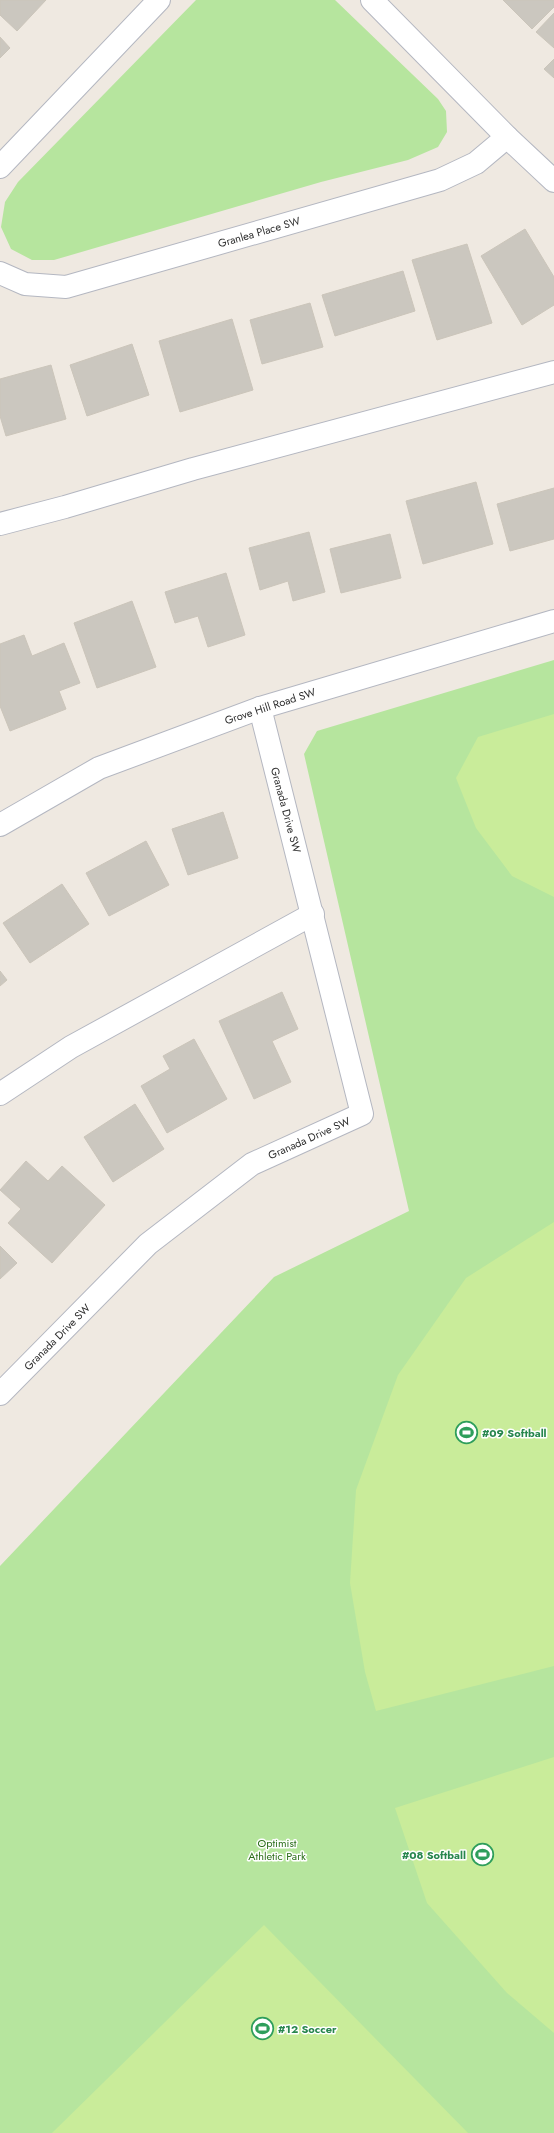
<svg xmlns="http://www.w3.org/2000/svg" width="554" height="2133" font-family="Jost,sans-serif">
<rect width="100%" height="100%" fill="#efe9e1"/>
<g fill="#b6e59e">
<path d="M196,0h139l103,99 8,12 1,21 -9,15 -30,13 -87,22 -267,78h-22l-21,-11 -10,-22 4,-25 13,-20z"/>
<path d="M554,660v1473h-554v-567l274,-289 135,-66 -105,-457 13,-23z"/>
</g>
<g fill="#c9ec9a">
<path d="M554,714v183l-42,-21 -36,-48 -20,-50 22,-41z"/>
<path d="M554,1222v444l-178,45 -11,-39 -15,-89 6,-93 42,-115 68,-97z"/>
<path d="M554,1757v276l-47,-40 -80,-90 -32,-95z"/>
<path d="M264,1925l204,208h-416z"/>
</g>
<g fill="#cbc7bf" stroke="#cbc5ba">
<path d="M0,0h46l-29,31 -17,-16z"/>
<path d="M503,0h51v7l-22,22z"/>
<path d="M554,13v35l-18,-16z"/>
<path d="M0,37l10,11 -10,10z"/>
<path d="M554,59v19l-10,-9z"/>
<path d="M525,229l29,48v28l-32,20 -41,-69z"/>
<path d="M467,244l25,79 -55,17 -25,-80z"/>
<path d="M403,271l12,40 -80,25 -13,-41z"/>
<path d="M310,303l13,44 -61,17 -12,-44z"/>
<path d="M232,319l21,71 -73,22 -21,-71z"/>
<path d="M132,344l17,51 -62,21 -17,-51z"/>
<path d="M51,365l15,54 -60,17 -6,-20v-37z"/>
<path d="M476,482l17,62 -70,20 -17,-63z"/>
<path d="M554,488v51l-44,12 -13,-47z"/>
<path d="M309,532l16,60 -32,9 -5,-20 -28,9 -11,-42z"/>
<path d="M390,534l11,44 -60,15 -11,-44z"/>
<path d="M226,573l19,62 -37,12 -10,-31 -23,7 -10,-31z"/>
<path d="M132,601l24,66 -59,21 -23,-65z"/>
<path d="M24,635l8,21 32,-13 16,40 -21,8 7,18 -56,22 -10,-25v-62z"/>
<path d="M223,812l15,46 -50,17 -16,-46z"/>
<path d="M146,841l23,44 -60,31 -23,-43z"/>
<path d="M62,884l27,40 -59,39 -27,-40z"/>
<path d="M0,971l7,9 -7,6z"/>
<path d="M282,992l16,37 -26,12 19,41 -37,17 -35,-78z"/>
<path d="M194,1039l33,60 -60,34 -26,-47 29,-17 -7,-13z"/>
<path d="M135,1104l29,45 -51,33 -29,-45z"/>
<path d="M26,1161l22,20 14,-15 43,39 -53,58 -44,-40 13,-14 -21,-19z"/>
<path d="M0,1246l17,17 -17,16z"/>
</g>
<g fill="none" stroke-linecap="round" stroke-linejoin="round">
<defs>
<g id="minor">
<path d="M507,137l47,44"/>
<path d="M0,167l159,-167"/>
<path d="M0,273l25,11 41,3 374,-107 36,-17 31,-26 -135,-137"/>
<path d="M0,524l65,-17 128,-38 361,-97"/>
<path d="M0,825l99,-57 161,-60 294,-87"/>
<path d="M0,1094l71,-47 242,-133"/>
<path d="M0,1394l148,-150 104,-80 110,-50 -102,-406"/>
</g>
</defs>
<use href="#minor" stroke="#b4b7c1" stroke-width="24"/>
<use href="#minor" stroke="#fff" stroke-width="22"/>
</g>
<defs>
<symbol id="stadium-ring" viewBox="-11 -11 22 22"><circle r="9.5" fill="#fff" stroke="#2e9e5b" stroke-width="1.5"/><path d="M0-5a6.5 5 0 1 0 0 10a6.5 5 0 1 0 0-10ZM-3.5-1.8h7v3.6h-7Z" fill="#2e9e5b"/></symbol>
</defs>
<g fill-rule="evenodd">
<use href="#stadium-ring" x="454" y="1420" width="25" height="25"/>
<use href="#stadium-ring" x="470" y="1842" width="25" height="25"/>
<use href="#stadium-ring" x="250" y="2016" width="25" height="25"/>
</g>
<g text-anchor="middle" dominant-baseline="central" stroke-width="3" stroke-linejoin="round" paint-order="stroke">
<g font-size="11" fill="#2e2e2e" stroke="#fff">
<text transform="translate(259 232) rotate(-16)">Granlea Place SW</text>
<text transform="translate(270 706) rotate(-18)">Grove Hill Road SW</text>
<text transform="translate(286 810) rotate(75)">Granada Drive SW</text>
<text transform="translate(309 1138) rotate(-24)">Granada Drive SW</text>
<text transform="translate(57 1337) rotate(-45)">Granada Drive SW</text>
</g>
<g font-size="11" font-weight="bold" fill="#27864d" stroke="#fff" text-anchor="start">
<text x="482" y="1433">#09 Softball</text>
<text x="466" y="1855" text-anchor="end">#08 Softball</text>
<text x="278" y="2029">#12 Soccer</text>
</g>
<g font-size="11" fill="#2c6e1b" stroke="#fff">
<text x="277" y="1843">Optimist<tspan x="277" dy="13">Athletic Park</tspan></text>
</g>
</g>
</svg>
